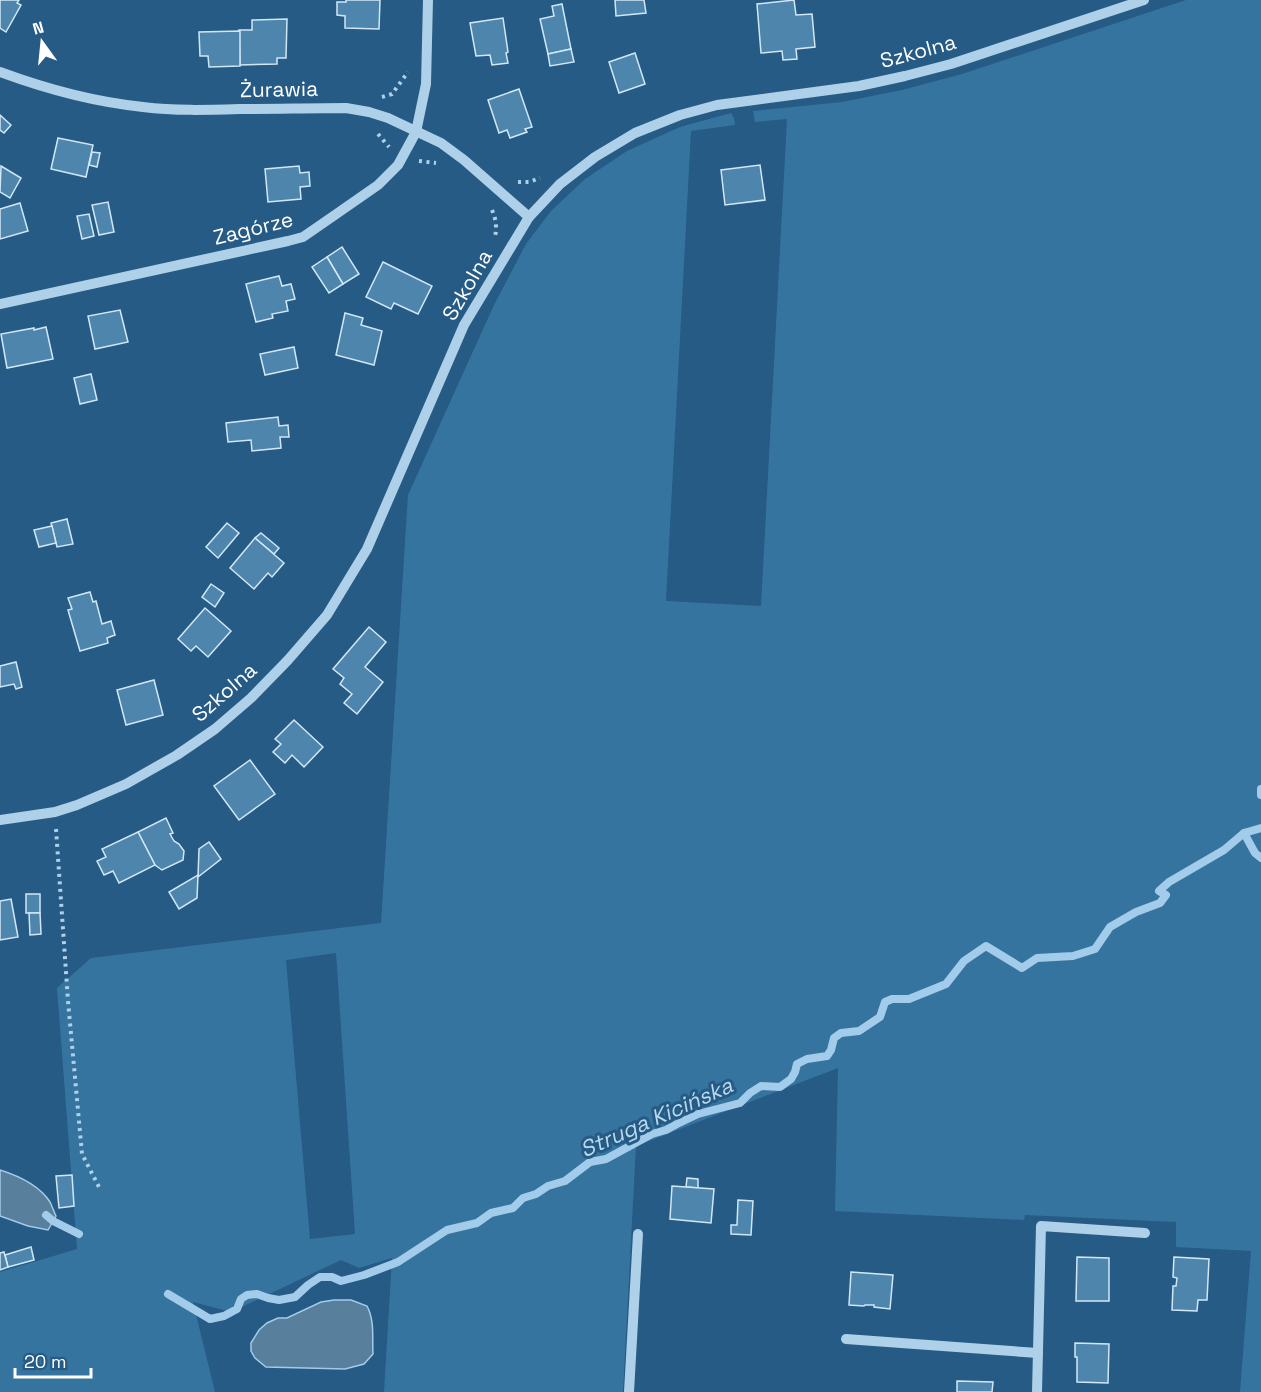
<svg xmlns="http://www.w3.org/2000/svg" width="1261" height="1392" font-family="'Space Grotesk',sans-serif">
<rect width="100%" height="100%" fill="#255b85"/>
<path fill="#3674a0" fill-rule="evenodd" d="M1186,0h75v1392h-21l11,-141 -75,-4v-25l-151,-7 -1,5 -189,-9 3,-143 -202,78 -13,246h-239l8,-134 -33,10 -18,-8 -110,52 -38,-10 22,90h-215v-120l77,-23 -20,-261 34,-30 290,-35 27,-428 86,-190 32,-61 25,-33 34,-32 42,-28 53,-24 51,-14 3,5 1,7 -44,6 -25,470 95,5 26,-487 -32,3 -2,-11 89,-9 60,-12 60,-16zM336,953l19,281 -45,5 -24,-279z"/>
<g fill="#587f9b" stroke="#a2cce9" stroke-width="1.5">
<path d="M0,1170c19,6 39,15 50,32 2,4 4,10 6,14l-8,14 -20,-4 -28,-10z"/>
<path d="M334,1300h17l16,6c8,15 5,32 6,48l-9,10 -19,5 -79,-2 -11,-9 -4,-7v-8l8,-13 8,-7 11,-5h9l34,-16z"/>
</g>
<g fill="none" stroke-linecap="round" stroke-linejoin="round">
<g stroke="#a2cce9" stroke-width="8">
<path d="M1261,789v6"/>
<path d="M1244,833l11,20 6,5"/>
<path d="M46,1215l7,6 26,13"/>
<path d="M168,1294l42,25 14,-3 13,-7 4,-10 6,-4 10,-1 11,4 11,2 16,-3 13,-12 12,-8h12l9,4 23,-6 34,-13 49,-32 30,-7 14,-10 22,-5 10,-10 13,-4 12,-8 17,-5 25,-19 16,-3 46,-25 14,-4 11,-6 21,-10 42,-11 10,-10 11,-7 19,1 11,-8 4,-7 2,-8 10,-5 20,-3 4,-6 3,-12 7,-5 18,-2 21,-14 5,-15 7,-3h17l37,-15 18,-23 22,-15 36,22 15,-10 36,-2 22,-7 15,-22 26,-15 24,-9 6,-8 -7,-4 10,-9 55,-32 20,-17 17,-5"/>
</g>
</g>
<g fill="#4d85ac" stroke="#d2e7f6" stroke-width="1.5">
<path d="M0,0h19l-2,3 4,2 -15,27 -6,-4z"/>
<path d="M346,0h34l-1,29 -34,-1v-12l-8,-1v-13h9z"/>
<path d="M615,0h29l2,13 -30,3z"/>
<path d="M794,0l2,15 16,-1 3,33 -19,2 1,10 -14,1 -1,-9 -21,2 -4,-49z"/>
<path d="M562,4l9,45 -23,5 -8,-35 14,-3 -2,-10z"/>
<path d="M503,18l5,34 -2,1 2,10 -16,2 -2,-10 -14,1 -6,-33z"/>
<path d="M287,19l-1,39h-9v6l-37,1 -1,-35h13v-10z"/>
<path d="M240,31v35l-31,1 -1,-11h-8l-1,-24z"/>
<path d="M571,49l3,13 -24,4 -2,-12z"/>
<path d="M635,53l10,31 -26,9 -10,-31z"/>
<path d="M519,89l13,38 -7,2 2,3 -17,6 -3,-8 -8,3 -11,-33z"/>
<path d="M0,115l11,10 -7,8 -4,-3z"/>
<path d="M58,138l35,7 -7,32 -35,-8z"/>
<path d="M92,152l8,1 -3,14 -8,-2z"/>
<path d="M760,165l5,35 -40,5 -4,-35z"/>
<path d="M1,166l20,12 -11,20 -10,-6z"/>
<path d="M299,166l1,7 9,-1 1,14 -10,1 1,12 -33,3 -3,-33z"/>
<path d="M108,202l6,30 -15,3 -7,-30z"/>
<path d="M20,203l8,28 -28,8v-30z"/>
<path d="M89,214l5,22 -12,3 -5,-23z"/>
<path d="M342,247l17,27 -16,10 -16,-27z"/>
<path d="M327,257l16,27 -14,9 -17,-26z"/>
<path d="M383,262l49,24 -14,28 -24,-11 -3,6 -25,-12z"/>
<path d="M279,276l3,10 9,-2 4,15 -9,2 2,10 -16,3 1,4 -17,4 -10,-38z"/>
<path d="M120,310l8,32 -33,7 -7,-33z"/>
<path d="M345,313l18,5 -2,7 21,6 -8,34 -38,-10z"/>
<path d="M46,327l7,32 -46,9 -6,-34 33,-6v2z"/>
<path d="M294,347l4,21 -33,7 -5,-21z"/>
<path d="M91,374l6,26 -17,4 -6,-26z"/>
<path d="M278,417l1,9 9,-1 1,12h-9l1,11 -29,3 -1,-11 -23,2 -2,-19z"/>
<path d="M67,519l6,25 -16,3 -6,-24z"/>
<path d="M227,523l12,10 -21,25 -12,-11z"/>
<path d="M52,526l4,17 -17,4 -5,-17z"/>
<path d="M261,533l18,15 -5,6 -19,-16z"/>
<path d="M255,538l29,25 -12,14 -4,-4 -14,16 -24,-21z"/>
<path d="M211,584l13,9 -9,14 -13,-10z"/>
<path d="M90,592l3,10 3,-1 6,23 9,-3 4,14 -8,3 1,5 -28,8 -12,-41 4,-1 -4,-11z"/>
<path d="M205,608l26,23 -23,26 -12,-11 -5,5 -13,-12z"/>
<path d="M369,627l17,15 -21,25 18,15 -26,32 -13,-11 8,-9 -12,-10 4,-6 -11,-9z"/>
<path d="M16,662l6,25 -6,2 -2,-5 -14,3v-21z"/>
<path d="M154,680l9,35 -37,10 -9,-35z"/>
<path d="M294,720l29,27 -19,20 -12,-12 -7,8 -12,-11 8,-8 -6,-5z"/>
<path d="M250,760l25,34 -36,26 -25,-34z"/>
<path d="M166,818l7,15 -3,1 4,7 5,3 5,7 -1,9 -21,10 -7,-5 -17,-33z"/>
<path d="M138,832l17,33 -36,18 -6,-12 -9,4 -7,-14 9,-4 -4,-8z"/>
<path d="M209,842l12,17 -23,18 1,-28z"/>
<path d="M198,875l-1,23 -18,11 -10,-17z"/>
<rect x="26" y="894" width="14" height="19"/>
<path d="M11,899l7,38 -18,3v-39z"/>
<path d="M29,913h11l1,21 -11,1z"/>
<path d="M72,1175l2,31 -15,2 -3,-32z"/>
<path d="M687,1178l11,1v9l-12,-1z"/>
<path d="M672,1186l42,3 -3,34 -41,-4z"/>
<path d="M738,1200l15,1 -2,34 -20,-1v-9h6z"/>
<path d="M31,1247l3,13 -26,7 -3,-12z"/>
<path d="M4,1252l4,15 -8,3v-17z"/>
<path d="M1077,1257l32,1v43h-33z"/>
<path d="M1174,1257l35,2 -2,41h-9l-1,11 -25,-1 1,-24h3l1,-8 -4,-1z"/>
<path d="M851,1272l42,3 -3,34 -16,-2v-2h-9l-1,1 -15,-1z"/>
<path d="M1075,1343l34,1 -1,39 -31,-1v-25h-2z"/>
<path d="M957,1381l36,1 -1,10h-35z"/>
</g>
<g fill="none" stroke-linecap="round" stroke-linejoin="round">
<g stroke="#aed0e8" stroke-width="4" stroke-dasharray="3 4.5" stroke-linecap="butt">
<path d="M382,97l10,-3 16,-22"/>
<path d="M378,134l11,13"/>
<path d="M419,161l17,2"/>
<path d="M518,182h11l11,-4"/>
<path d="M492,210c4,9 5,17 3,27"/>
<path d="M56,829l12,172 14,153 18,35"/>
</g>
<g stroke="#aed0e8" stroke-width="10">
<path d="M0,72c46,17 94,30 143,35 32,4 64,3 97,2 35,0 70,-1 106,-1l23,4 19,6 53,25 23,17 65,57"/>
<path d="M0,304l288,-63 15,-4 29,-20 46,-32 20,-20 18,-33 10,-48 2,-84"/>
<path d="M0,820l55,-8 22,-7 49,-21 51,-29 38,-26 36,-31 37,-38 39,-45 40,-66 97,-224 65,-108 31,-33 35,-27 40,-24 45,-18 37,-10 142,-19 46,-10 46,-12 193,-64"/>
<path d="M846,1339l192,14"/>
<path d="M629,1392l9,-158"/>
<path d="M1037,1392l4,-166 104,7"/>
</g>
</g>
<g text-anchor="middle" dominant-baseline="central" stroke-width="6" stroke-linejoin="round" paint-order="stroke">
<g font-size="21" fill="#fff" stroke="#255b85">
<text transform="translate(918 51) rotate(-15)">Szkolna</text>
<text transform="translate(279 89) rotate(-1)">Żurawia</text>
<text transform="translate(253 228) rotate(-14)">Zagórze</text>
<text transform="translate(467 285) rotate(-60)">Szkolna</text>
<text transform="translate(224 692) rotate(-41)">Szkolna</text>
</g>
<g font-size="22" font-style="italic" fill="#bad9ef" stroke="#255b85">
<text transform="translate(656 1117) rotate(-24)">Struga Kicińska</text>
</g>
</g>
<g transform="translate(42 42) rotate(345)" stroke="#255b85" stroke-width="4.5" paint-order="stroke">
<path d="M0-4.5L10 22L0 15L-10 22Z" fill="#ffffff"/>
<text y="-9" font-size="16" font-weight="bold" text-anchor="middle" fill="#ffffff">N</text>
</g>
<path d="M15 1368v9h76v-9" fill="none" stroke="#ffffff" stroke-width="3"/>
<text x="24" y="1368" font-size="18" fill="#ffffff" stroke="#255b85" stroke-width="4.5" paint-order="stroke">20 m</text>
</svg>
